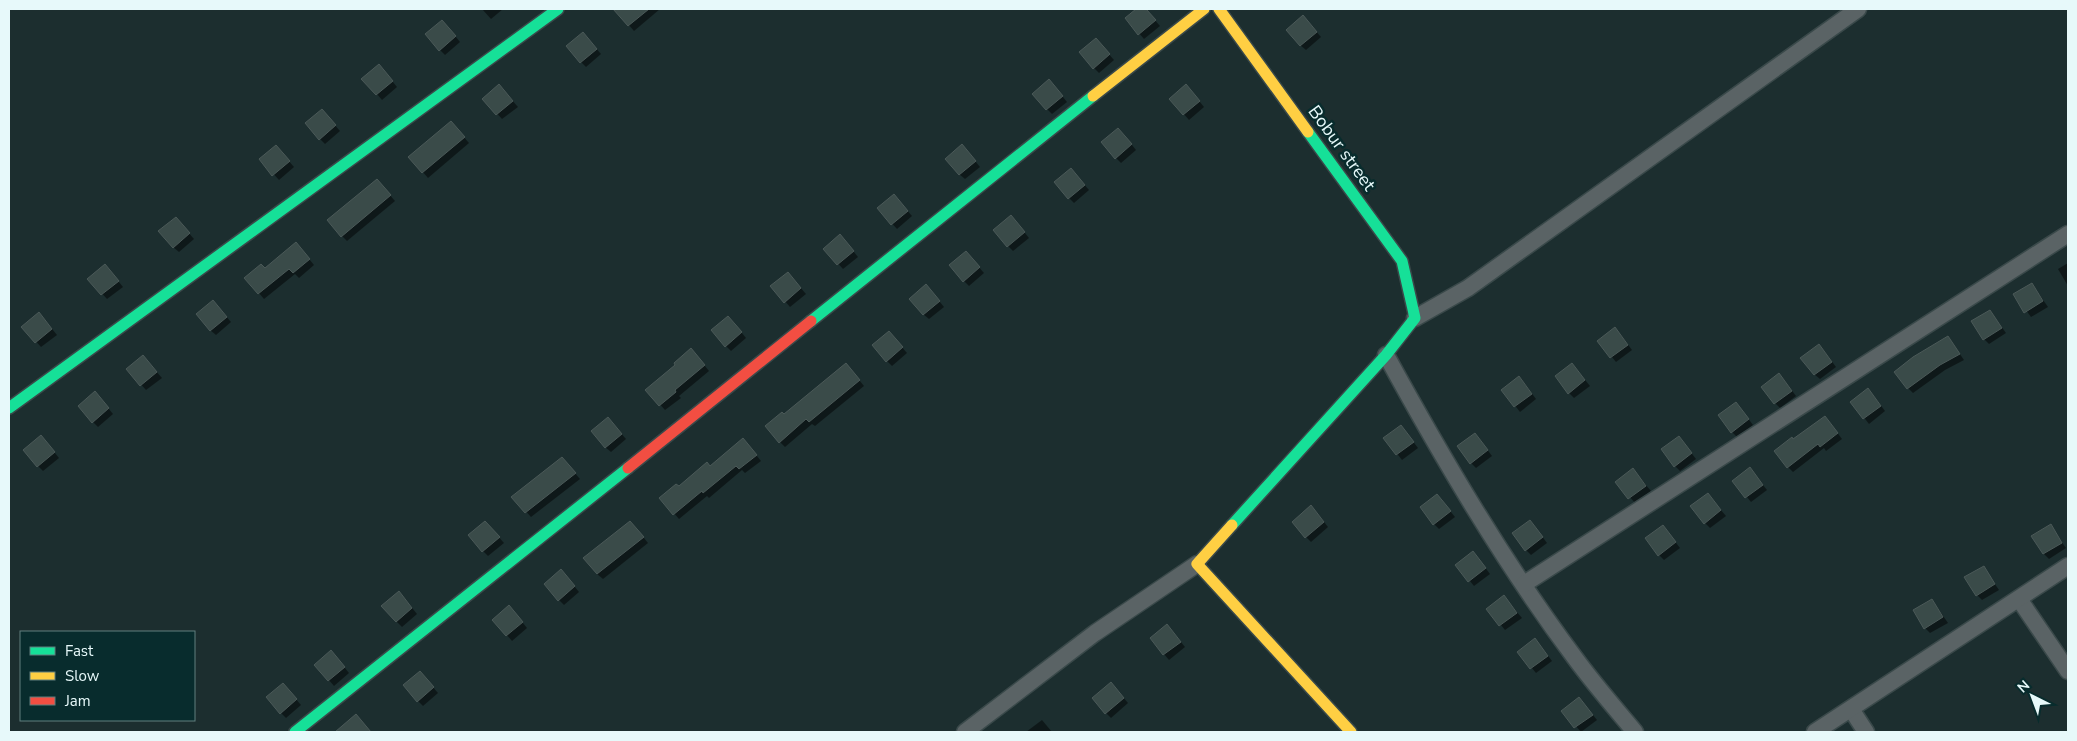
<svg xmlns="http://www.w3.org/2000/svg" width="2077" height="741" font-family="'Nunito Sans',sans-serif">
<rect width="100%" height="100%" fill="#1c2e2f"/>
<g fill="#0007">
<path d="M482,9h21l-12,10z"/>
<path d="M618,9h42l-26,22 -18,-21z"/>
<path d="M1138,9h7l15,17 -16,13 -18,-21z"/>
<path d="M1308,22l13,15 -15,13 -6,-5z"/>
<path d="M447,26l13,16 -15,13 -5,-5z"/>
<path d="M588,39l13,15 -15,13 -5,-5z"/>
<path d="M1101,45l13,15 -15,13 -5,-5z"/>
<path d="M384,71l13,16 -15,13 -5,-6z"/>
<path d="M1054,86l13,16 -15,12 -5,-5z"/>
<path d="M504,91l14,16 -16,12 -18,-20z"/>
<path d="M1191,91l13,16 -15,13 -18,-21z"/>
<path d="M327,116l13,15 -15,13 -5,-5z"/>
<path d="M456,128l13,15 -41,35 -18,-21z"/>
<path d="M1123,134l13,16 -15,13 -5,-5z"/>
<path d="M967,151l13,16 -15,12 -6,-5z"/>
<path d="M281,152l13,15 -15,13 -19,-21z"/>
<path d="M1076,175l13,15 -15,13 -5,-5z"/>
<path d="M382,186l13,15 -48,40 -5,-5z"/>
<path d="M899,201l13,15 -15,13 -18,-20z"/>
<path d="M1016,222l13,16 -16,13 -5,-5z"/>
<path d="M181,224l13,15 -15,13 -6,-5z"/>
<path d="M845,241l13,16 -15,12 -18,-20z"/>
<path d="M301,249l13,16 -15,13 -4,-4 -31,25 -18,-21 19,-9z"/>
<path d="M971,258l13,15 -15,13 -5,-5z"/>
<path d="M2068,263v23l-10,-17z"/>
<path d="M110,271l13,16 -16,12 -18,-20z"/>
<path d="M793,279l13,15 -16,13 -18,-21z"/>
<path d="M2032,284l16,23 -17,10 -16,-22z"/>
<path d="M931,291l13,16 -15,12 -6,-5z"/>
<path d="M218,307l13,15 -15,13 -6,-5z"/>
<path d="M1990,311l16,22 -17,11 -5,-5z"/>
<path d="M44,319l13,16 -16,12 -18,-20z"/>
<path d="M733,322l13,16 -15,13 -5,-5z"/>
<path d="M1620,334l12,16 -16,12 -17,-21z"/>
<path d="M1948,337l16,23 -19,10 -32,23 -5,-5z"/>
<path d="M894,338l13,15 -15,13 -5,-5z"/>
<path d="M1824,351l12,16 -16,12 -6,-5z"/>
<path d="M696,355l13,16 -30,25 2,2 -16,12 -18,-20z"/>
<path d="M148,362l14,16 -16,12 -18,-20z"/>
<path d="M1572,364l18,22 -16,12 -5,-5z"/>
<path d="M851,370l13,16 -49,40 -3,-2 -27,23 -5,-5 4,-26z"/>
<path d="M1784,380l12,16 -16,12 -5,-5z"/>
<path d="M1524,383l12,16 -16,13 -17,-22z"/>
<path d="M1873,395l12,16 -16,13 -17,-22z"/>
<path d="M100,398l13,16 -15,13 -5,-5z"/>
<path d="M1741,409l12,16 -16,12 -5,-5z"/>
<path d="M1830,423l12,16 -16,12 -2,-3 -31,24 -5,-5 5,-26z"/>
<path d="M613,424l13,15 -15,13 -6,-5z"/>
<path d="M1401,426l17,22 -16,12 -17,-22z"/>
<path d="M1679,437l17,22 -16,12 -5,-5z"/>
<path d="M1480,440l12,16 -16,12 -5,-5z"/>
<path d="M46,442l13,16 -16,13 -5,-5z"/>
<path d="M748,445l13,16 -16,12 -3,-3 -33,28 -2,-2 -28,23 -18,-21z"/>
<path d="M567,464l13,15 -49,38 -18,-20z"/>
<path d="M1750,469l17,21 -16,12 -17,-21z"/>
<path d="M1633,470l18,21 -16,12 -18,-21z"/>
<path d="M1437,495l18,22 -16,12 -5,-5z"/>
<path d="M1708,495l18,21 -16,12 -5,-5z"/>
<path d="M1316,512l12,15 -17,15 -5,-5z"/>
<path d="M1663,526l17,22 -16,12 -5,-5z"/>
<path d="M2050,526l16,22 -17,11 -5,-5z"/>
<path d="M490,527l14,16 -16,13 -5,-5z"/>
<path d="M635,527l13,16 -45,36 -6,-5z"/>
<path d="M1535,527l12,16 -16,12 -5,-5z"/>
<path d="M1478,558l12,16 -16,12 -17,-21z"/>
<path d="M1983,567l16,23 -17,10 -5,-5z"/>
<path d="M566,576l13,16 -15,13 -5,-5z"/>
<path d="M1504,597l18,21 -17,12 -17,-21z"/>
<path d="M404,598l13,16 -15,13 -5,-5z"/>
<path d="M1932,600l16,23 -18,10 -5,-5z"/>
<path d="M514,612l13,16 -15,13 -18,-21z"/>
<path d="M1172,631l13,16 -16,13 -5,-6z"/>
<path d="M1540,645l12,16 -16,12 -17,-21z"/>
<path d="M336,657l13,16 -15,13 -18,-21z"/>
<path d="M425,678l13,15 -15,13 -5,-5z"/>
<path d="M1116,689l12,14 -17,15 -5,-5z"/>
<path d="M288,690l13,15 -15,13 -5,-5z"/>
<path d="M1584,704l13,16 -16,12 -18,-21z"/>
<path d="M1042,720l10,12h-26z"/>
</g>
<g fill="#3a4b49" stroke="#4b5958">
<path d="M613,9h36l-21,17z"/>
<path d="M1136,9h10l10,11 -18,15 -13,-17z"/>
<path d="M1303,15l14,17 -17,14 -14,-16z"/>
<path d="M442,20l14,16 -17,15 -14,-17z"/>
<path d="M583,32l14,17 -17,14 -14,-17z"/>
<path d="M1096,38l14,16 -17,15 -14,-17z"/>
<path d="M379,64l14,17 -17,14 -15,-16z"/>
<path d="M1049,79l14,17 -17,14 -14,-16z"/>
<path d="M499,84l14,17 -17,14 -14,-16z"/>
<path d="M1186,84l14,17 -17,14 -14,-16z"/>
<path d="M322,109l14,16 -17,15 -14,-17z"/>
<path d="M451,121l14,16 -43,36 -14,-16z"/>
<path d="M1118,128l14,16 -17,15 -14,-17z"/>
<path d="M962,144l14,17 -17,14 -14,-16z"/>
<path d="M276,145l14,16 -18,15 -13,-17z"/>
<path d="M1071,168l14,17 -17,14 -14,-17z"/>
<path d="M377,179l14,16 -50,42 -14,-17z"/>
<path d="M894,194l14,17 -17,14 -14,-17z"/>
<path d="M1011,215l14,17 -18,15 -14,-17z"/>
<path d="M176,217l14,16 -17,15 -15,-17z"/>
<path d="M840,234l14,17 -17,14 -14,-16z"/>
<path d="M296,242l14,17 -17,14 -4,-4 -31,25 -14,-16 17,-14 4,4z"/>
<path d="M966,251l14,16 -17,15 -14,-17z"/>
<path d="M105,264l14,17 -18,14 -14,-16z"/>
<path d="M788,272l13,16 -17,15 -14,-17z"/>
<path d="M2032,283l11,18 -19,12 -11,-19z"/>
<path d="M926,284l14,17 -17,14 -14,-16z"/>
<path d="M213,300l14,17 -17,14 -14,-17z"/>
<path d="M1990,310l12,18 -19,12 -12,-19z"/>
<path d="M39,312l13,17 -17,14 -14,-16z"/>
<path d="M728,316l14,16 -17,15 -14,-17z"/>
<path d="M1615,327l13,18 -18,13 -13,-17z"/>
<path d="M889,331l14,16 -17,15 -14,-17z"/>
<path d="M1948,336l12,18 -20,11 -33,24 -13,-17 19,-15z"/>
<path d="M1819,344l13,18 -18,13 -14,-17z"/>
<path d="M691,348l14,17 -30,25 1,2 -17,14 -14,-16 30,-25 -1,-2z"/>
<path d="M143,355l14,17 -17,14 -14,-17z"/>
<path d="M846,363l14,17 -51,42 -3,-3 -27,24 -14,-17 17,-14 2,2z"/>
<path d="M1572,363l13,17 -17,14 -13,-18z"/>
<path d="M1779,373l13,18 -18,13 -13,-17z"/>
<path d="M1519,376l13,18 -18,13 -13,-17z"/>
<path d="M1868,388l13,18 -18,13 -13,-17z"/>
<path d="M95,391l14,17 -17,15 -14,-17z"/>
<path d="M1736,402l13,17 -18,14 -13,-18z"/>
<path d="M1825,416l13,17 -18,14 -2,-3 -31,24 -13,-17 18,-14 1,2z"/>
<path d="M608,417l14,17 -17,14 -14,-17z"/>
<path d="M1401,425l13,17 -18,13 -13,-17z"/>
<path d="M1475,433l13,17 -18,14 -13,-18z"/>
<path d="M41,435l14,17 -18,15 -14,-17z"/>
<path d="M1679,436l13,17 -18,14 -13,-18z"/>
<path d="M743,438l14,17 -18,14 -3,-3 -33,27 -1,-2 -29,24 -14,-17 17,-14 3,2 28,-24 3,4z"/>
<path d="M562,457l14,16 -51,40 -14,-16z"/>
<path d="M1750,467l13,18 -18,13 -13,-17z"/>
<path d="M1633,468l13,18 -18,13 -13,-17z"/>
<path d="M1708,493l13,17 -17,14 -14,-18z"/>
<path d="M1437,494l14,17 -18,14 -13,-18z"/>
<path d="M1311,505l13,17 -19,16 -13,-16z"/>
<path d="M1530,520l13,17 -18,14 -13,-18z"/>
<path d="M485,521l15,16 -18,15 -14,-17z"/>
<path d="M630,521l14,16 -47,37 -14,-16z"/>
<path d="M2051,524l11,19 -19,11 -12,-18z"/>
<path d="M1663,525l13,17 -18,14 -13,-18z"/>
<path d="M1473,551l13,17 -18,14 -13,-17z"/>
<path d="M1984,566l11,18 -19,12 -12,-19z"/>
<path d="M561,569l14,17 -17,15 -14,-17z"/>
<path d="M399,591l13,17 -16,14 -15,-16z"/>
<path d="M1504,595l13,18 -18,13 -13,-17z"/>
<path d="M1932,599l11,18 -19,12 -11,-19z"/>
<path d="M509,605l14,17 -17,14 -14,-16z"/>
<path d="M1167,624l14,18 -18,13 -13,-17z"/>
<path d="M1535,638l13,18 -18,13 -13,-17z"/>
<path d="M331,650l14,17 -17,14 -14,-16z"/>
<path d="M420,671l14,16 -17,15 -14,-17z"/>
<path d="M1111,682l13,16 -19,16 -13,-16z"/>
<path d="M283,683l14,16 -17,15 -14,-17z"/>
<path d="M1579,697l14,18 -19,13 -13,-17z"/>
<path d="M356,714l15,18h-36z"/>
</g>
<g fill="none" stroke-linecap="round" stroke-linejoin="round">
<defs>
<g id="street">
<path d="M1415,318l53,-30 390,-279"/>
<path d="M1386,355c57,104 118,208 189,303 19,26 40,50 60,74"/>
<path d="M1524,584l544,-350"/>
<path d="M2019,599l49,72"/>
<path d="M1851,709l15,23"/>
<path d="M965,732l130,-99 102,-69"/>
<path d="M1815,732l253,-166"/>
</g>
<g id="fast">
<path d="M811,321l282,-225"/>
<path d="M9,408l549,-399"/>
<path d="M1232,525l154,-170 29,-37 -13,-57 -94,-129"/>
<path d="M295,732l333,-264"/>
</g>
<g id="slow">
<path d="M1219,9l89,123"/>
<path d="M1093,96l111,-87"/>
<path d="M1232,525l-35,39 154,168"/>
</g>
<path id="jam" d="M628,468l183,-147"/>
</defs>
<use href="#street" stroke="#3a494a" stroke-width="19"/>
<use href="#fast" stroke="#3a494a" stroke-width="14"/>
<use href="#slow" stroke="#3a494a" stroke-width="14"/>
<use href="#jam" stroke="#3a494a" stroke-width="14"/>
<use href="#street" stroke="#5a6365" stroke-width="16"/>
<use href="#fast" stroke="#16e098" stroke-width="11"/>
<use href="#slow" stroke="#ffcf43" stroke-width="11"/>
<use href="#jam" stroke="#f24e42" stroke-width="11"/>
</g>
<g text-anchor="middle" dominant-baseline="central" stroke-width="5" stroke-linejoin="round" paint-order="stroke">
<g font-size="18" fill="#e7f9fa" stroke="#082c2d">
<text transform="translate(1342 148) rotate(54)">Bobur street</text>
</g>
</g>
<rect width="2077" height="741" fill="none" stroke="#e7f9fa" stroke-width="20"/>
<rect x="20" y="631" width="175" height="90" fill="#082c2d" stroke="#617e7f"/>
<rect x="30" y="647" width="25" height="8" fill="#16e098" stroke="#617e7f"/>
<text x="65" y="656" font-size="15" fill="#e7f9fa">Fast</text>
<rect x="30" y="672" width="25" height="8" fill="#ffcf43" stroke="#617e7f"/>
<text x="65" y="681" font-size="15" fill="#e7f9fa">Slow</text>
<rect x="30" y="697" width="25" height="8" fill="#f24e42" stroke="#617e7f"/>
<text x="65" y="706" font-size="15" fill="#e7f9fa">Jam</text>
<g transform="translate(2032 696) rotate(318)" stroke="#082c2d" stroke-width="4" paint-order="stroke">
<path d="M0-4L9 19L0 12L-9 19Z" fill="#e7f9fa"/>
<text y="-8" font-size="14" font-weight="bold" text-anchor="middle" fill="#e7f9fa">N</text>
</g>
</svg>
